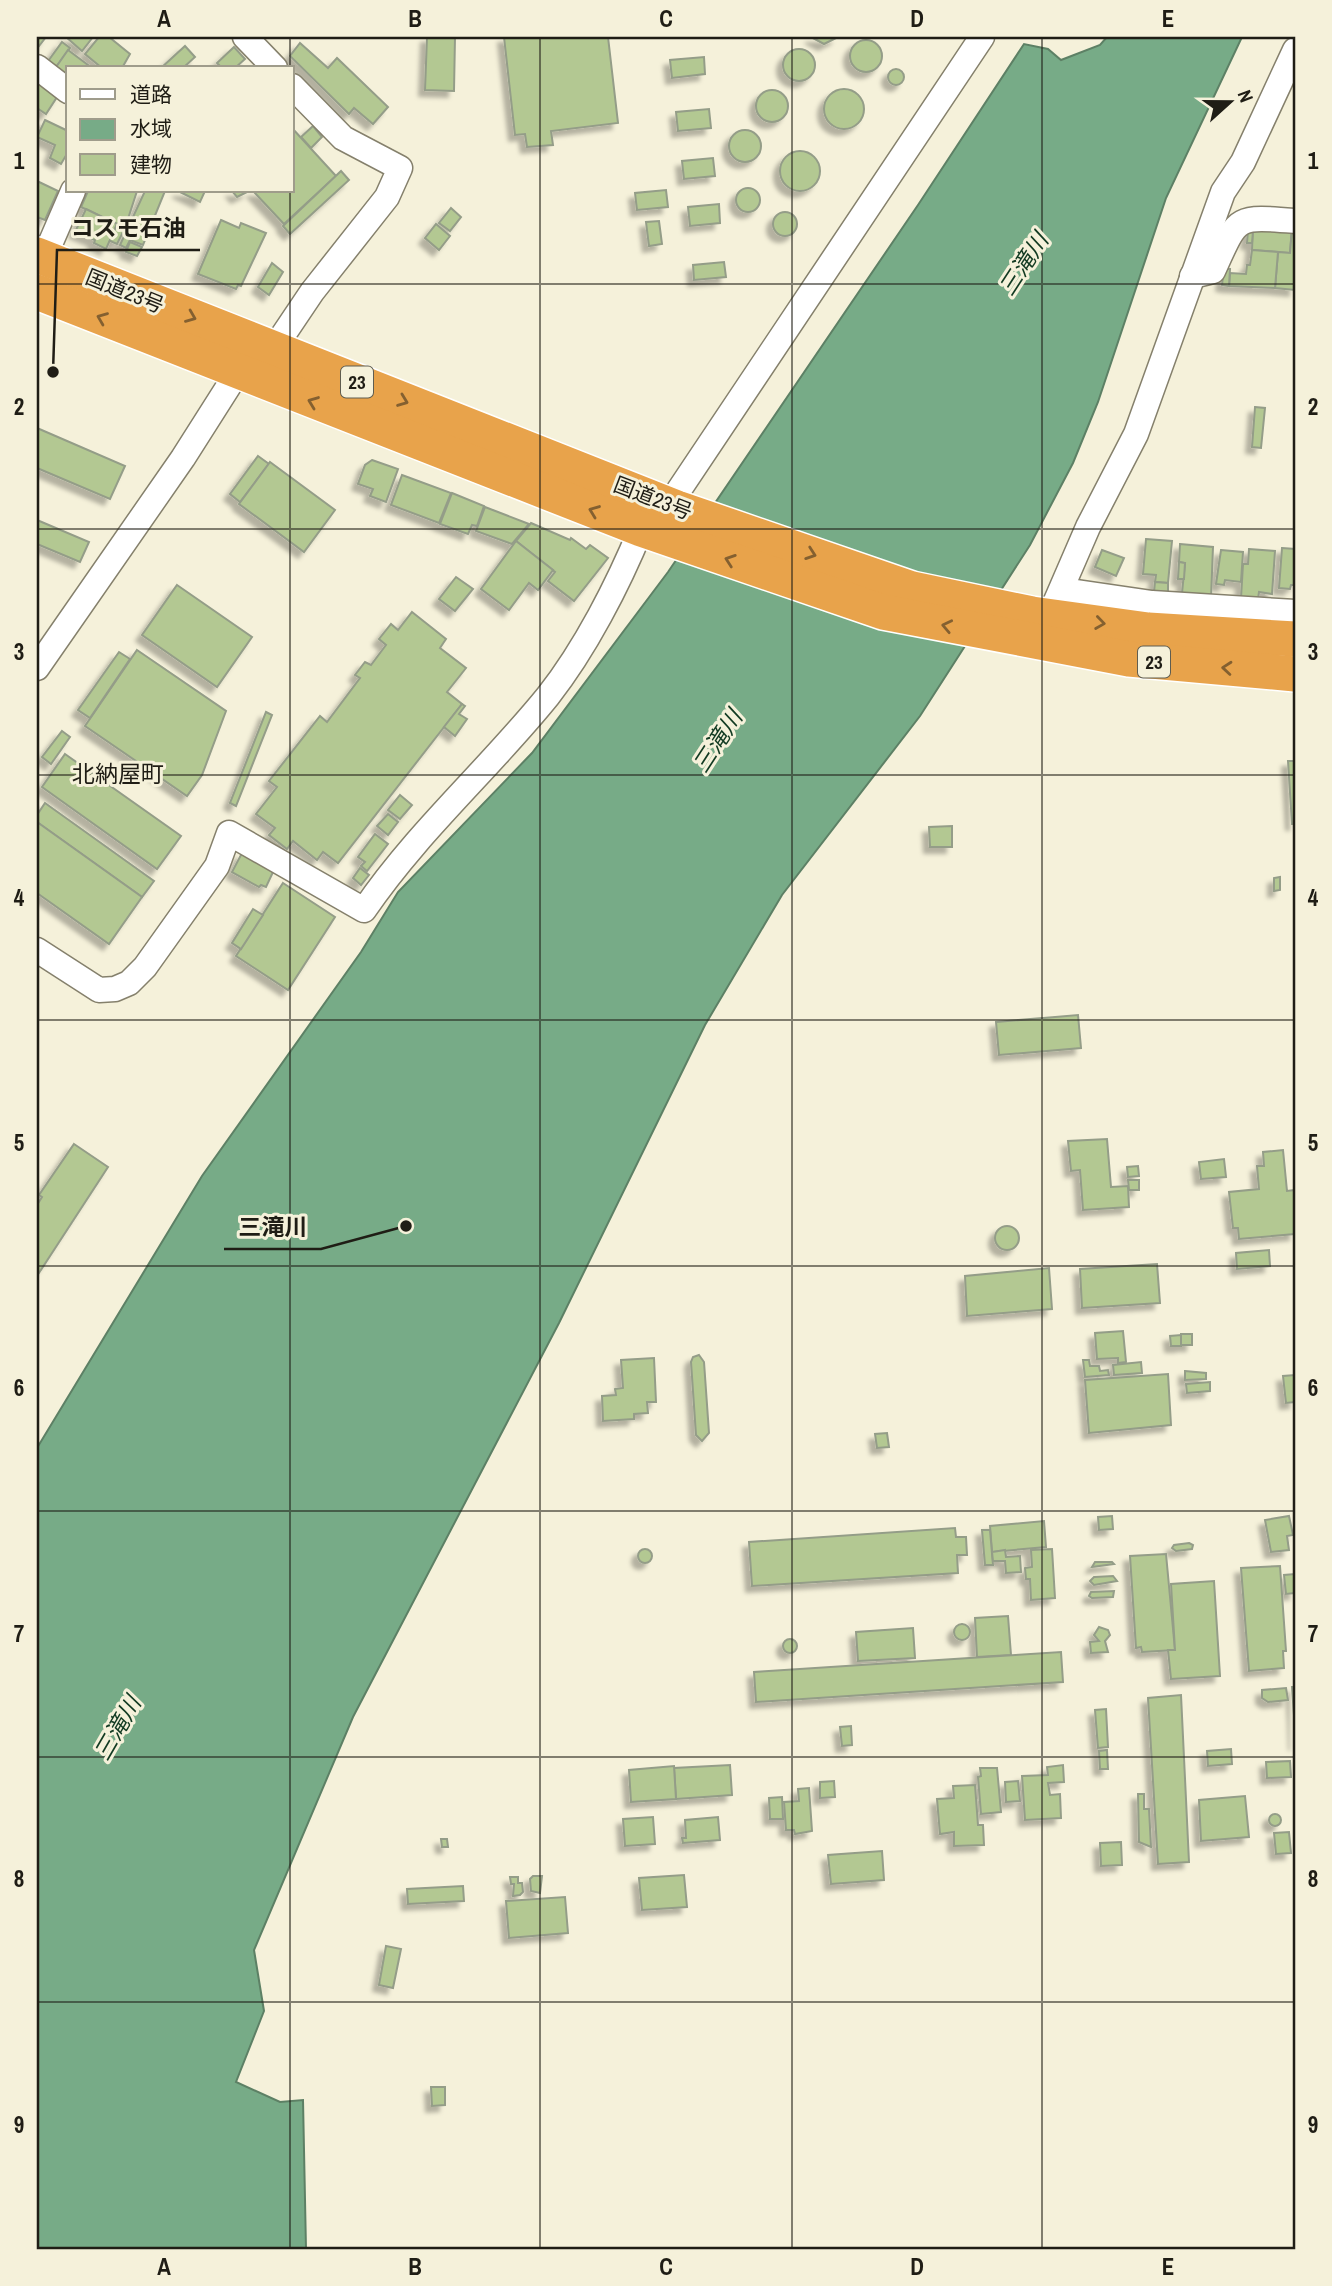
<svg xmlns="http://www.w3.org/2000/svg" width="1332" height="2286" font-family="'Archivo Narrow','Noto Sans JP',sans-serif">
<defs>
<filter id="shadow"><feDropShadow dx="-6" dy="6" stdDeviation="2" flood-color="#0004"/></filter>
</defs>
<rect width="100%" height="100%" fill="#f5f1da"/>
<path fill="#77ab87" stroke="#5d8065" stroke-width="2" d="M1107,37h135l-76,161 -68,204 -25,61 -43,82 -110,171 -138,179 -77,130 -146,298 -206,394 -99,233 10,61 -28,71 44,20 23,-2 3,149h-269v-801l165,-272 159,-224 37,-60 134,-139 136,-181 250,-367 106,-161 24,5 13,11 39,-15z"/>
<g fill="#b3c892" stroke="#949d88" stroke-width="2" filter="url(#shadow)">
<path d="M37,37h9l-7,9 -2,-2z"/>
<path d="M66,37h27l-11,14z"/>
<path d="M99,37h10l21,17 -8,14h-20l-17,-14z"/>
<path d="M427,37h28l-1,54 -29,-1z"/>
<path d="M504,37h104l10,86 -67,8 2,14 -26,2 -2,-13 -10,1z"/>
<path d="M811,37h27l-14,7z"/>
<circle cx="866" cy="56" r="16"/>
<path d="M62,42l8,6 -16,22 -8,-6z"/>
<path d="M300,43l28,25 9,-10 51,49 -15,17 -19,-16 -5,6 -59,-58z"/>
<path d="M185,46l10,11 -12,11h-22z"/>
<path d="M234,47l11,12 -10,9h-13l-5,-5z"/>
<circle cx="799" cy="65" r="16"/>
<path d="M68,50l24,18h-24v12l-14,-10z"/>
<path d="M704,57l1,17 -33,4 -2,-18z"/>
<circle cx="896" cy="77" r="8"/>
<path d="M37,80l22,14 -13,20 -9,-6z"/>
<circle cx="844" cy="109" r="20"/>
<circle cx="772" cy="106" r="16"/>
<path d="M709,109l2,19 -33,3 -2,-19z"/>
<path d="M45,120l23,11v21l-7,12 -11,-6 5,-13 -18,-8z"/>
<path d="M313,126l9,11 -11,11 -10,-11z"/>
<path d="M292,128l44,48 -52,48 -31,-33h39z"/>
<circle cx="745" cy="146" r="16"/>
<circle cx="800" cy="171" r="20"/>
<path d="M713,158l2,18 -31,3 -2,-18z"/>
<path d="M341,171l8,9 -59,54 -7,-8z"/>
<path d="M37,181l21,10 -13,29 -8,-3z"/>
<circle cx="748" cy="200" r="12"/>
<path d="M666,190l2,17 -31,3 -2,-17z"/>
<path d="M88,191h49l-12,37 -44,-21z"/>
<path d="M145,191h20l-22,54 -13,-5 -4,8 -6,-3z"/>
<path d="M178,191h27l-5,11z"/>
<path d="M232,191h17l-12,6z"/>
<path d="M719,204l1,19 -30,3 -2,-19z"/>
<path d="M451,208l10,9 -11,14 -11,-8z"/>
<path d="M86,209l31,15 -11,25 -12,-6 1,-3 -20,-8z"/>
<circle cx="785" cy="224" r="12"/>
<path d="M221,220l18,8 2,-5 25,10 -25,53 -3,-1 -2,4 -38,-15z"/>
<path d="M659,221l3,23 -13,2 -3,-24z"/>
<path d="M117,224l8,4 -8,16 -7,-3z"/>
<path d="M436,224l14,12 -11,14 -14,-12z"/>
<path d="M1253,225l39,3 -2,25 -38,-3z"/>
<path d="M1292,228h3v62l-20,-2 3,-36 12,1z"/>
<path d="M1248,230l5,1 -1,12h-5z"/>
<path d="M130,242l12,5 -5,9 -11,-4z"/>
<path d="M1252,250l26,2 -3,36 -46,-2 1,-13 16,1 1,-9h3z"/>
<path d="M724,262l2,15 -32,3 -1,-15z"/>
<path d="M272,263l11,9 -14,23 -11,-8z"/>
<path d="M1224,269h6l-1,17 -7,-1z"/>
<path d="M1255,407l10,1 -4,40 -9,-1z"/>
<path d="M37,428l88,38 -15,33 -73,-31z"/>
<path d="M258,456l11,8 -29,38 -10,-8z"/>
<path d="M372,460l26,9 -12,33 -16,-6 3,-7 -15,-5 7,-19z"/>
<path d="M270,462l65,48 -31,42 -65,-48z"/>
<path d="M402,475l49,18 -12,30 -48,-18z"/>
<path d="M452,493l32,13 -7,20 -5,-1 -4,9 -28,-10z"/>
<path d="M485,507l44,17 -17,20 -36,-13z"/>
<path d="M37,520l52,22 -9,20 -43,-18z"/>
<path d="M531,523l39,17 1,-2 15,11 4,-4 18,13 -34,43 -26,-20 7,-9 -39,-31z"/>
<path d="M1146,539l26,2 -4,42 -13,-1 1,-7 -13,-1z"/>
<path d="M516,541l37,29 -15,20 -9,-7 -20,27 -28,-21z"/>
<path d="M1180,544l33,3 -2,51 -29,-5 3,-30 -6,-1z"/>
<path d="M1282,548l13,1v36h-4l-1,4 -11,-1z"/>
<path d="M1249,549l26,2 -3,43 -13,-2 -1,7 -17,-1 2,-34h5z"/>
<path d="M1102,550l22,8 -8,18 -21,-9z"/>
<path d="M1221,550l22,2 -2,30 -16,-2 -1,5 -8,-1z"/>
<path d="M1179,562l6,1 -1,16h-6z"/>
<path d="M456,577l17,12 -18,22 -16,-12z"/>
<path d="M1155,582l13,1v10l-14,-1z"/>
<path d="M177,585l75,52 -35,50 -75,-52z"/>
<path d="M412,612l34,27 -6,9 26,20 -19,24 15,12 -124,159 -15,-11 -6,8 -24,-19 -6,8 -18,-14 6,-7 -19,-14 21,-27 -8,-6 51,-65 7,6 33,-44 -5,-3 10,-13 6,3 15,-20 -7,-6 12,-15 7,6z"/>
<path d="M137,650l89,61 -24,64 -15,21 -102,-70z"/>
<path d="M119,652l11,7 -40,59 -12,-8z"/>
<path d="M462,704l3,2 -6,8 8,5 -12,17 -11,-9z"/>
<path d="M266,712l6,3 -36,91 -6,-3z"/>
<path d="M62,731l8,6 -19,27 -9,-7z"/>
<path d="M65,754l116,82 -24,33 -115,-82z"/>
<path d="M1288,761h7v63h-3z"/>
<path d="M400,795l12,10 -12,14 -12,-9z"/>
<path d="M45,803l109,78 -12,16 -105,-75v-7z"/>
<path d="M388,814l10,8 -10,13 -11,-9z"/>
<path d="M37,822l105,75 -33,47 -72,-51z"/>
<path d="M952,826v21h-22l-1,-20z"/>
<path d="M375,834l13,10 -21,27 -6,-5 4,-4 -7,-5z"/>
<path d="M242,853l32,17 -8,17 -5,-2 -2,2 -27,-15z"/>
<path d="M360,868l9,7 -8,10 -8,-7z"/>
<path d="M1280,877v13l-6,1v-13z"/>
<path d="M283,883l52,34 -47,73 -52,-34z"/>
<path d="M253,909l10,6 -22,34 -9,-6z"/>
<path d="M1078,1015l3,33 -82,7 -3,-33z"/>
<path d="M1107,1139l4,48 17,-1 1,21 -46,3 -3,-40 -9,1 -3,-30z"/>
<path d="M74,1144l34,23 -71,109v-71l5,-8 -3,-2z"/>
<path d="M1283,1150l4,41 8,-1v44l-56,5 -1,-11h-5l-4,-36 30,-3 -2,-23h7l-1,-14z"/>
<path d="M1224,1159l2,18 -25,2 -2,-17z"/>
<path d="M1138,1166l1,10 -11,1 -1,-10z"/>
<path d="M1128,1180h11v10h-10z"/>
<circle cx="1007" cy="1238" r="12"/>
<path d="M1269,1250l1,16 -33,3 -1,-16z"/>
<path d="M1157,1264l3,39 -78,5 -2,-39z"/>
<path d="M1049,1268l3,41 -85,7 -2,-40z"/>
<path d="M1123,1331l3,31 -8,1v-5l-21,1 -2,-26z"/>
<path d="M1192,1334v11h-11v-11z"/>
<path d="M1181,1335v11h-10l-1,-10z"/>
<path d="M699,1355l5,7 5,71 -7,8 -6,-6 -5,-73 2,-5z"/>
<path d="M654,1358l2,44h-9l1,11 -14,1v5l-31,2 -1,-25 14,-1 -1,-6 8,-1 -2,-28z"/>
<path d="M1083,1360h6l1,6h9l1,5 8,-1 1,5 -24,2z"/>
<path d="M1141,1362l1,11 -28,2 -1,-10z"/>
<path d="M1185,1371l21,2v6l-21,1z"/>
<path d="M1168,1374l3,51 -82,8 -4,-53z"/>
<path d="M1295,1375v27l-9,1 -3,-27z"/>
<path d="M1210,1382v9l-23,2 -1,-9z"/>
<path d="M887,1433l2,14 -12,1 -2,-14z"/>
<path d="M1112,1516l1,13 -14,1 -1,-13z"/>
<path d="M1289,1516l4,19 -6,1 2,14 -18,2 -6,-32z"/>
<path d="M1044,1521l2,26 -54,5 -2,-26z"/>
<path d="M955,1528l1,9h10l1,18h-10l1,18 -206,13 -3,-44z"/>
<path d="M982,1530h8l3,35h-8z"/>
<path d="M1189,1543l4,2 -1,4 -16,2 -4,-3 2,-3z"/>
<path d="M1052,1549l3,49 -24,2 -1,-21h-4l-1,-11 7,-1 -1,-17z"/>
<circle cx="645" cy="1556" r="7"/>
<path d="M1005,1550l1,7 14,-1 1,16 -15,1 -1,-12h-12l-1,-9z"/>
<path d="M1166,1554l9,96 -33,2 -1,-5 -5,1 -6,-92z"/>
<path d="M1095,1562h17l2,2 -22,3z"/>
<path d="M1280,1566l6,85h-3l1,17 -35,3 -8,-103z"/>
<path d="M1295,1574v19l-9,1 -2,-19z"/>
<path d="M1094,1577l19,-1 4,5 -23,4 -4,-4z"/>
<path d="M1214,1581l6,95 -49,3 -3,-29h7l-4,-66z"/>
<path d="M1114,1591l-1,6 -21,1 -3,-2 2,-4z"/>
<path d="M1008,1616l3,39 -34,2 -2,-39z"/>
<circle cx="962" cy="1632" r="8"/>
<path d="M1099,1627l9,3 2,5 -5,6 3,11 -17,1 -1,-11 9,-1 -5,-6z"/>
<path d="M913,1628l2,30 -57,3 -2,-29z"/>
<circle cx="790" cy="1646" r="7"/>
<path d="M1061,1652l2,30 -307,20 -2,-30z"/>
<path d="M1292,1687h3v58l-1,-29z"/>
<path d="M1286,1688l2,12 -20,2 -6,-4v-8z"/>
<path d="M1181,1695l8,167 -31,2 -10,-166z"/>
<path d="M1106,1709l2,38 -10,1 -3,-38z"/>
<path d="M851,1726l1,19 -10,1 -2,-19z"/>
<path d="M1231,1749l1,15 -24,2 -1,-15z"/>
<path d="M1107,1750l1,19h-8l-1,-18z"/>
<path d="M1290,1761l1,16 -24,1 -1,-16z"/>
<path d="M730,1765l2,30 -56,4 -2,-31z"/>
<path d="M1063,1765l1,17 -16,1 2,12 10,-1 1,24 -36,2 -3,-44 26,-1 -1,-8z"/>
<path d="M674,1766l2,33 -45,3 -2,-32z"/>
<path d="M980,1768h17l4,44 -20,2 -3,-37 3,-1z"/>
<path d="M834,1781l1,16 -15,1v-16z"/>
<path d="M1018,1781l2,20 -14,1 -1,-20z"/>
<path d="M975,1785l3,40h5l1,20 -30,1v-14l-14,2 -3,-35 17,-1 -1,-12z"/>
<path d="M809,1788l3,43 -17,3 -1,-4h-8l-2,-28 15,-1 -1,-12z"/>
<path d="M1138,1794h6v15h5l2,38 -12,-5z"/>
<path d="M1245,1796l4,41 -48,4 -2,-41z"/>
<path d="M782,1797l1,22h-13l-1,-21z"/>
<circle cx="1275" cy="1820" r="6"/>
<path d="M653,1817l2,27 -30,2 -2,-27z"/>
<path d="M718,1817l2,23 -37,3 -1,-5h4l-1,-18z"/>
<path d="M1289,1832l2,21 -15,1 -2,-21z"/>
<path d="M441,1839h6l1,8h-6z"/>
<path d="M1121,1842l1,23 -21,1 -1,-23z"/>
<path d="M882,1851l2,29 -53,4 -3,-29z"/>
<path d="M684,1875l3,32 -45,3 -3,-32z"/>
<path d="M533,1876h9l-2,17 -9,-2 -1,-12z"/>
<path d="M510,1877h8v6h4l1,9 -3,3 -7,1 1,-12h-3z"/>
<path d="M463,1886l1,15 -56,3 -1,-15z"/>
<path d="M565,1897l3,36 -59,5 -3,-37z"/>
<path d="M386,1946l15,3 -8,39 -14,-3z"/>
<path d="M431,2087h14v18l-13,1z"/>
</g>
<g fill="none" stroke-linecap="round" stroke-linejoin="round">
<defs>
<g id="minor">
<path d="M245,37l30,31"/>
<path d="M37,67l31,24"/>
<path d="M44,258l29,-67"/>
<path d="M1192,276l21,-5c25,-55 21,-55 82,-50"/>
<path d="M669,505l313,-468"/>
<path d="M1063,590l89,13 143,9"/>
<path d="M1049,617l39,-90 48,-93 87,-242 20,-30 52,-112"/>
<path d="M37,668l146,-210 54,-85 36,-23 39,-58 75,-95 13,-29 -57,-30 -51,-52"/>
<path d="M37,950l62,40 16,-1 14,-6 16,-16 72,-101 12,-33 135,77c53,-78 125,-141 184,-214 37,-47 70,-111 93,-167"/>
</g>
<g id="highway">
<path d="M37,255l640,253 235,81 120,25 116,16 147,9"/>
<path d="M37,292l604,237 242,83 246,47 166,15"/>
</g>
</defs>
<use href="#minor" stroke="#85806c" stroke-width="27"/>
<use href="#highway" stroke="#fff" stroke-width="38"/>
<use href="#minor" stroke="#fff" stroke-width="24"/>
<use href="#highway" stroke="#e8a34b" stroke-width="35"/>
</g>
<defs><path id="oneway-chevron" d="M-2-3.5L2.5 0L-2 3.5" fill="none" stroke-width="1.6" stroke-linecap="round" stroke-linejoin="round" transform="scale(1.75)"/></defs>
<g stroke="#846030">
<use href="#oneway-chevron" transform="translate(191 317) rotate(22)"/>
<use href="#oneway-chevron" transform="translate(102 318) rotate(-158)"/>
<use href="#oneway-chevron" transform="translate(403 401) rotate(21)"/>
<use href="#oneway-chevron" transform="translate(313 402) rotate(-159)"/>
<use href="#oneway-chevron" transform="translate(594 511) rotate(-159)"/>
<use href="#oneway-chevron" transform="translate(811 554) rotate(19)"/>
<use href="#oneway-chevron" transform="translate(730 560) rotate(-161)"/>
<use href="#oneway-chevron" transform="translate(1100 623) rotate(8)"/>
<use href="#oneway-chevron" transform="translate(947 626) rotate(-168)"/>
<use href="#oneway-chevron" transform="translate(1227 668) rotate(-175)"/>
</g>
<path fill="none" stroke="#1f1d15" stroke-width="2" stroke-opacity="0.55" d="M290,37v31M540,37v2212M792,37v2212M1042,37v2212M290,191v2058M37,284h1258M37,529h1258M37,775h1258M37,1020h1258M37,1266h1258M37,1511h1258M37,1757h1258M37,2002h1258"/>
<g text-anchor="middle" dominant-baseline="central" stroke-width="6" stroke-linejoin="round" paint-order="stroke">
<g fill="#f5f1da" stroke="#5f5d50" stroke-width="2">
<rect x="341" y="366.5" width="32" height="31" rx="5"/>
<rect x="1138" y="646.5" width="32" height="31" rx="5"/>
</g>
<g font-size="19" font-weight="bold" fill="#1f1d15">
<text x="357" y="382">23</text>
<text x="1154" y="662">23</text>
</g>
<g font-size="21" fill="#1f1d15" stroke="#f5f1da">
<text transform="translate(125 291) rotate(22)">国道23号</text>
<text transform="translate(653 498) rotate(21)">国道23号</text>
</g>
<g font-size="23" font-style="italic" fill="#113a21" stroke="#f5f1da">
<text transform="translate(1023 264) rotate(-57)">三滝川</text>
<text transform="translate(717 741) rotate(-57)">三滝川</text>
<text transform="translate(117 1728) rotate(-60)">三滝川</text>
</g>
<g font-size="23" fill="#1f1d15" stroke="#f5f1da">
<text x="118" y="773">北納屋町</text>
</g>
</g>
<path fill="none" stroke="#1f1d15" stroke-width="2.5" d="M53 372L57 250H200M406 1226L321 1249H224"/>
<g fill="#1f1d15" stroke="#f5f1da" stroke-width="2.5">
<circle cx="53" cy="372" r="7"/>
<circle cx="406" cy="1226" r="7"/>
</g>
<g font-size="23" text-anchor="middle" font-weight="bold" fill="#1f1d15" stroke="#f5f1da" stroke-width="6" stroke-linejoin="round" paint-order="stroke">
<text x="128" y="236">コスモ石油</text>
<text x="273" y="1235">三滝川</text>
</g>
<rect width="1332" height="2286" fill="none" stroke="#f5f1da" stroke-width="77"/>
<rect x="66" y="66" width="228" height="126" fill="#f5f1da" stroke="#9f9c8b" stroke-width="2"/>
<rect x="80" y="89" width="35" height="10" fill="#ffffff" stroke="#9f9c8b" stroke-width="2"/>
<text x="130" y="102" font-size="21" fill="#1f1d15">道路</text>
<rect x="80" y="119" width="35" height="21" fill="#77ab87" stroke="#9f9c8b" stroke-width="2"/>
<text x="130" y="136" font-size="21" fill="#1f1d15">水域</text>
<rect x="80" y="154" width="35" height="21" fill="#b3c892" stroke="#9f9c8b" stroke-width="2"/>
<text x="130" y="172" font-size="21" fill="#1f1d15">建物</text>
<g transform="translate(1230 102) rotate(69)" stroke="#f5f1da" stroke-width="5" paint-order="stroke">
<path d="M0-5L12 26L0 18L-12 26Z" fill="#1f1d15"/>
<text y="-10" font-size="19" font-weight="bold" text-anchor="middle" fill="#1f1d15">N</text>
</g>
<rect x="38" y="38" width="1256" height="2210" fill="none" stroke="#1f1d15" stroke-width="2.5"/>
<g font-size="23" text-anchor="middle" font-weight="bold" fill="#1f1d15">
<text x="164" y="27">A</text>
<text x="415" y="27">B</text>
<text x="666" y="27">C</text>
<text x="917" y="27">D</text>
<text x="1168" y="27">E</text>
<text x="19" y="169">1</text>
<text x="1313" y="169">1</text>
<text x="19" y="415">2</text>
<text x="1313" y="415">2</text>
<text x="19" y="660">3</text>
<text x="1313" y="660">3</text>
<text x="19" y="906">4</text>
<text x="1313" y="906">4</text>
<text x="19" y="1151">5</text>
<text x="1313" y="1151">5</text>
<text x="19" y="1396">6</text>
<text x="1313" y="1396">6</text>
<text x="19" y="1642">7</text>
<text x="1313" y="1642">7</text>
<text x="19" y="1887">8</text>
<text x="1313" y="1887">8</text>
<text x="19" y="2133">9</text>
<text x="1313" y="2133">9</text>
<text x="164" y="2275">A</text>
<text x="415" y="2275">B</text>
<text x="666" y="2275">C</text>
<text x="917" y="2275">D</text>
<text x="1168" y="2275">E</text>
</g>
</svg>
